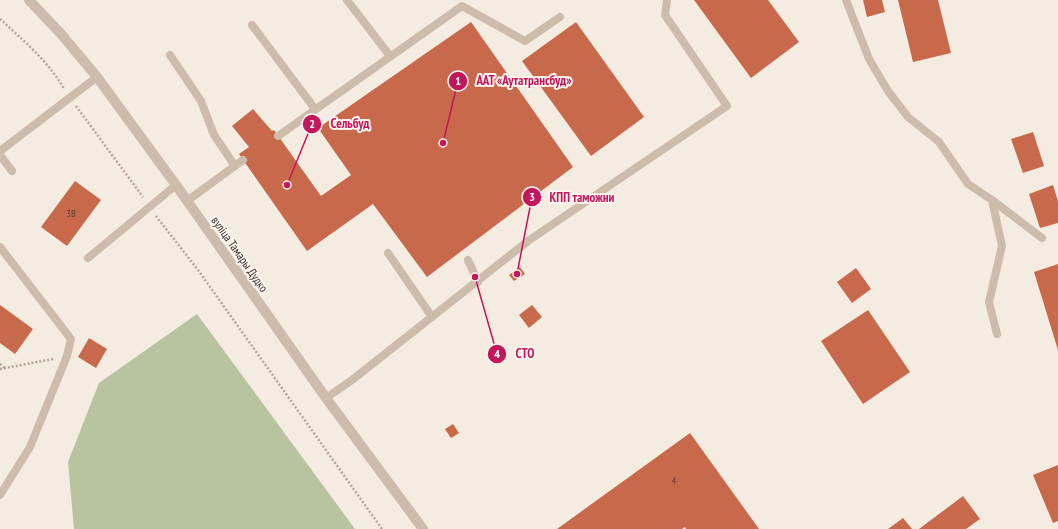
<svg xmlns="http://www.w3.org/2000/svg" width="1058" height="529" font-family="'PT Sans Narrow',sans-serif">
<rect width="100%" height="100%" fill="#f4ebe1"/>
<path fill="#b8c4a0" d="M197,314l158,215h-281l-6,-67 31,-79z"/>
<g fill="#c8694b">
<path d="M694,0h74l31,42 -48,36z"/>
<path d="M863,0h19l3,12 -18,5z"/>
<path d="M898,0h40l13,53 -38,9z"/>
<path d="M471,22l102,145 -146,110 -54,-73 -66,47 -68,-97 10,-7 -17,-21 21,-17 19,22 2,-1 47,66 30,-21 -33,-47z"/>
<path d="M576,22l68,95 -53,39 -69,-95z"/>
<path d="M1033,132l11,34 -21,7 -12,-34z"/>
<path d="M75,181l26,19 -34,46 -26,-19z"/>
<path d="M1053,185l5,16v22l-18,5 -11,-34z"/>
<path d="M1058,264v86l-24,-78z"/>
<path d="M520,267l5,7 -11,7 -5,-6z"/>
<path d="M856,268l15,21 -19,14 -15,-21z"/>
<path d="M0,305l33,24 -18,25 -15,-11z"/>
<path d="M532,305l10,12 -13,11 -10,-13z"/>
<path d="M868,310l42,62 -47,32 -42,-63z"/>
<path d="M89,338l18,11 -11,19 -18,-11z"/>
<path d="M453,424l6,9 -8,5 -6,-9z"/>
<path d="M690,433l69,96h-73l-1,-2 -3,2h-125z"/>
<path d="M1058,465v56l-5,2 -20,-48z"/>
<path d="M963,496l17,23 -14,10h-47z"/>
<path d="M903,518l9,11h-24z"/>
</g>
<g fill="none" stroke-linecap="round" stroke-linejoin="round">
<g stroke="#b9a596" stroke-width="2.5" stroke-dasharray="2 2" stroke-linecap="butt">
<path d="M0,19c22,20 50,44 64,70"/>
<path d="M76,106l67,91"/>
<path d="M156,216l42,54 184,259"/>
<path d="M0,364l5,4"/>
<path d="M0,369l53,-10"/>
</g>
<g stroke="#cdbbac" stroke-width="8">
<path d="M347,0l43,56"/>
<path d="M846,0l23,59 19,32 20,26 31,25 29,42 24,16"/>
<path d="M252,25l63,84"/>
<path d="M170,55l31,46 13,34 21,31"/>
<path d="M278,136l184,-130 63,35 35,-24"/>
<path d="M0,151l97,-74"/>
<path d="M0,155l12,16"/>
<path d="M187,201l56,-41"/>
<path d="M0,247l71,92 -4,17 -37,91 -30,48"/>
<path d="M388,253l44,64"/>
<path d="M88,258l88,-73"/>
<path d="M468,260l10,22"/>
<path d="M997,334l-8,-32 13,-56 -10,-46 50,38"/>
<path d="M326,398l26,-18 176,-139 199,-135 -62,-91 2,-15"/>
</g>
<path stroke="#cdbbac" stroke-width="10" d="M29,0l33,35 35,42 79,108 150,213 97,131"/>
</g>
<g text-anchor="middle" dominant-baseline="central" stroke-width="4" stroke-linejoin="round" paint-order="stroke">
<g font-size="10" fill="#5e3e33">
<text x="71" y="213">3В</text>
<text x="674" y="480">4</text>
</g>
<g font-size="12" fill="#3b302b" stroke="#fbf5ee">
<text transform="translate(240 254) rotate(55)">вуліца Тамары Дудко</text>
</g>
</g>
<path fill="none" stroke="#c2185b" stroke-width="1.5" d="M443 143L458 81M287 185L312 124M517 274L532 197M475 277L497 354"/>
<g fill="#c2185b" stroke="#fbf5ee" stroke-width="1.5">
<circle cx="443" cy="143" r="4"/>
<circle cx="287" cy="185" r="4"/>
<circle cx="517" cy="274" r="4"/>
<circle cx="475" cy="277" r="4"/>
<circle cx="458" cy="81" r="10"/>
<circle cx="312" cy="124" r="10"/>
<circle cx="532" cy="197" r="10"/>
<circle cx="497" cy="354" r="10"/>
</g>
<g font-size="12" text-anchor="middle" font-weight="bold" fill="#fff">
<text x="458" y="85">1</text>
<text x="312" y="128">2</text>
<text x="532" y="201">3</text>
<text x="497" y="358">4</text>
</g>
<g font-size="13" text-anchor="middle" font-weight="bold" fill="#c2185b" stroke="#fbf5ee" stroke-width="4" stroke-linejoin="round" paint-order="stroke">
<text x="524" y="85">ААТ «Аутатрансбуд»</text>
<text x="350" y="128">Сельбуд</text>
<text x="582" y="202">КПП таможни</text>
<text x="525" y="358">СТО</text>
</g>
</svg>
